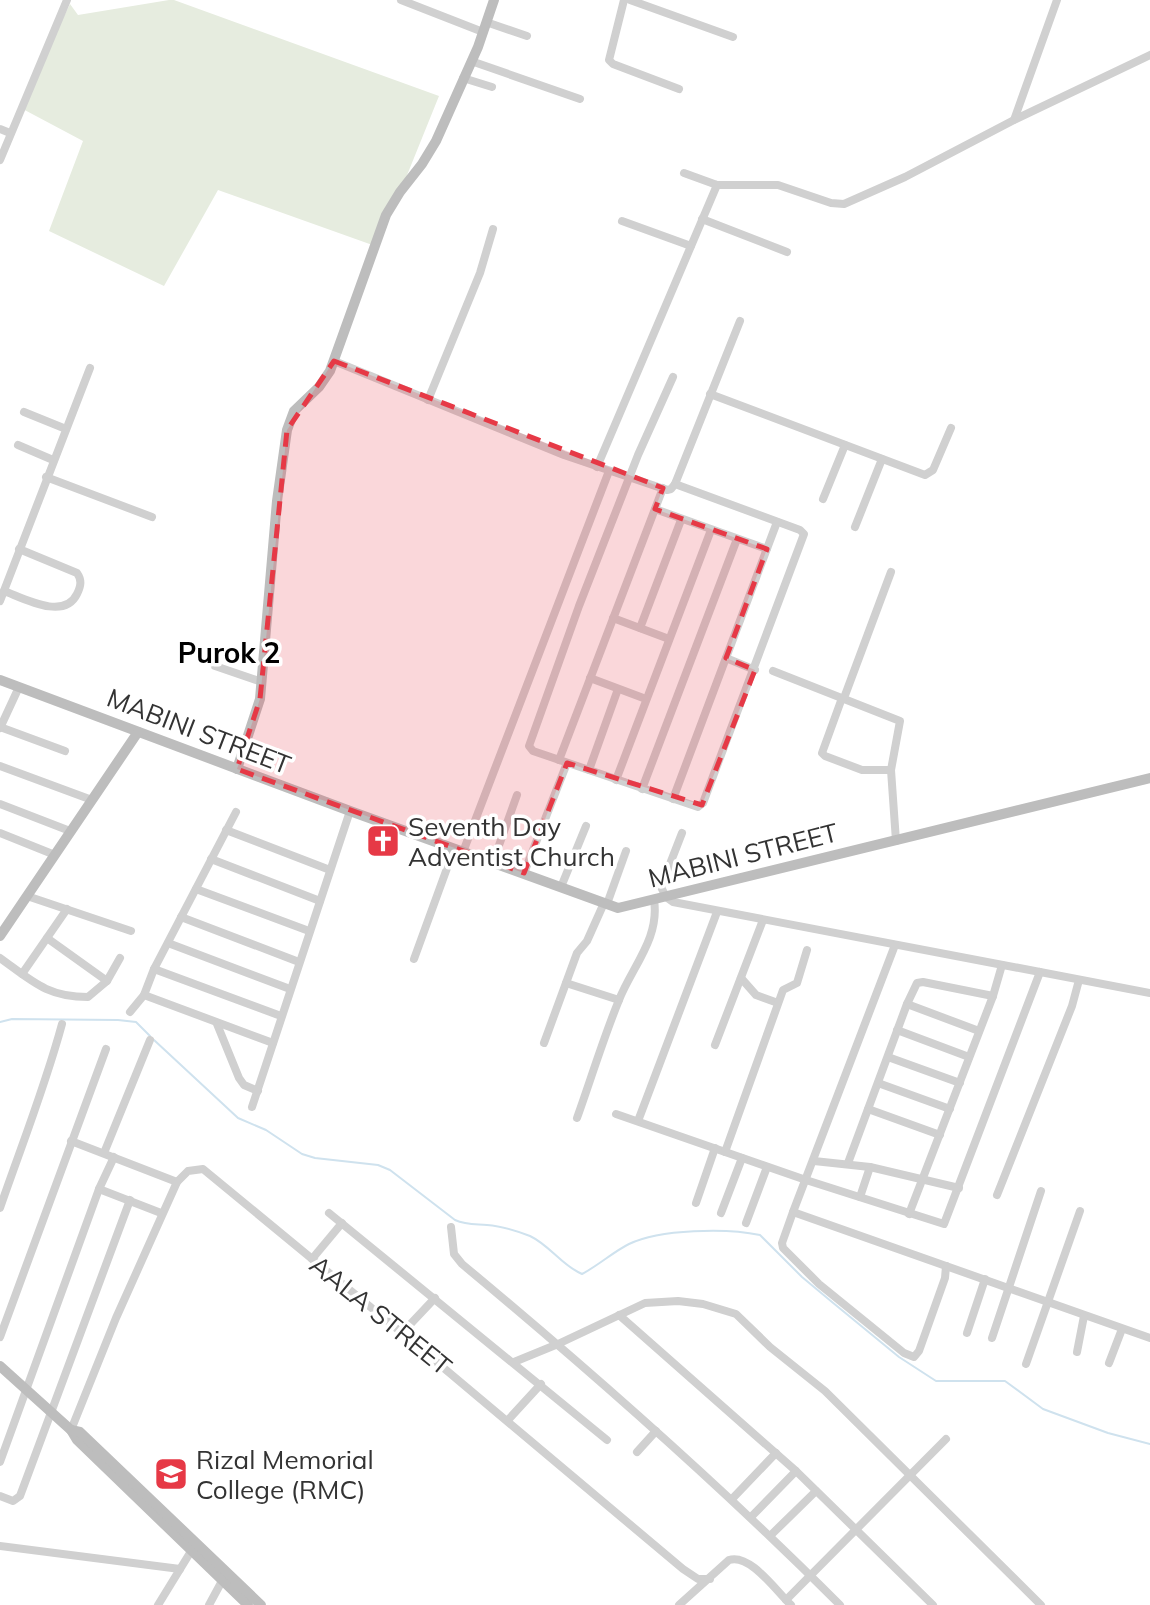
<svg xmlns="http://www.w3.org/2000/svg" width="1150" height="1605" font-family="Mulish,sans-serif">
<rect width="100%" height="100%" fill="#fff"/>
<path fill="#e6ecdf" d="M169,0h5l265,96 -61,151 -160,-57 -54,96 -115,-55 34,-90 -64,-34 51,-103 8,11z"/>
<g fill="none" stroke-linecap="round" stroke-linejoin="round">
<g stroke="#cfe2ee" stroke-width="2">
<path d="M0,1022l12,-3 106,1 18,2 14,14"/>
<path d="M154,1040l84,78 28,12 36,24 13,4 63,7 12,5 65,50c11,5 20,4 32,5 14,1 30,6 43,11 19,9 30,27 48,36l4,2c17,-9 31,-22 47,-30 31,-15 98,-16 131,-9l42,42 30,25 67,55 37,24h69l38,28 65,24 42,11"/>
</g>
<g stroke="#d0d0d0" stroke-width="8">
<path d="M401,0l82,32"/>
<path d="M624,0l-15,60 4,4 66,25"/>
<path d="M630,0l103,37"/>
<path d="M486,22l41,14"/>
<path d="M471,61l109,38"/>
<path d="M463,78l29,9"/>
<path d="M1014,120l43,-120"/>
<path d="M0,129l10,4"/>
<path d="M0,160l67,-160"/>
<path d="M684,173l33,12h61l53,18 13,1 61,-27 109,-57 136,-65"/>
<path d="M702,219l85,33"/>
<path d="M622,221l69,25"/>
<path d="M334,361l230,94 103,35 4,-1 4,-5 65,-163"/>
<path d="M673,377l-35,78 -59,151 -50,140 4,5 165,56 5,-4 101,-269 -4,-4 -125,-46"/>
<path d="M710,394l215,81 8,-5 18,-42"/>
<path d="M428,400l52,-127 13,-44"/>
<path d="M24,412l42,17"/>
<path d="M18,445l35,15"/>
<path d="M597,467l120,-282"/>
<path d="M46,477l106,40"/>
<path d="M823,499l22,-54"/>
<path d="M655,509l112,40"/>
<path d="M855,527l27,-68"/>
<path d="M4,591c19,7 60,30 73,3 4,-8 5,-14 0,-21l-58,-24"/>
<path d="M0,601l90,-233"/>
<path d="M613,618l56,21"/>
<path d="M640,628l41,-108"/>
<path d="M726,658l29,12"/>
<path d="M215,666l47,16"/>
<path d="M773,671l127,50 -9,49 5,71"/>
<path d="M590,678l56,21"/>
<path d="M842,698l-20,55 3,3 37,14h29"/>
<path d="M844,698l47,-126"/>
<path d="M0,727l65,24"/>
<path d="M0,728l19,-41"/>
<path d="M559,760l104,-272"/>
<path d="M0,766l92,34"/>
<path d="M589,770l29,-81"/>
<path d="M616,780l95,-250"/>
<path d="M642,789l95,-250"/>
<path d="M673,799l104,-277"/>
<path d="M0,804l70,27"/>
<path d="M226,830l104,40"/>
<path d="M0,833l55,22"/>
<path d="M682,833l-21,54 5,10 7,5 477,91"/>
<path d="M463,852l146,-381"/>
<path d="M211,859l109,42"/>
<path d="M493,862l24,-67"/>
<path d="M524,873l43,-110"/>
<path d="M561,887l25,-61"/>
<path d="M196,889l113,42"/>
<path d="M27,896l104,35"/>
<path d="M607,904l19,-53"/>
<path d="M181,917l118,45"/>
<path d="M47,938l60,43"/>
<path d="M168,943l122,46"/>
<path d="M895,945l-102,267 -11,31 1,5 36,36 85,69 10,4 5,-6 26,-73 1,-12"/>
<path d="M0,958c32,23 47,39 88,39l19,-16 13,-23"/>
<path d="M414,959l40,-110"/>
<path d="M154,969l127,47"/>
<path d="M22,974l45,-65"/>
<path d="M741,978l15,17 22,8"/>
<path d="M566,983l53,17"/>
<path d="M144,995l129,48"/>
<path d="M907,1004l72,27"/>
<path d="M130,1012l14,-17 10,-26 82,-157"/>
<path d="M217,1024l22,54 5,7 14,6"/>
<path d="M897,1030l72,27"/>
<path d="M544,1043l33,-90 10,-12 17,-38"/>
<path d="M715,1045l48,-125"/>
<path d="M888,1057l72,26"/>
<path d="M878,1083l72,26"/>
<path d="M252,1107l98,-296"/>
<path d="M868,1109l72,26"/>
<path d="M616,1114l190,66 138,44 96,-252"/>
<path d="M577,1118c14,-39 26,-79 42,-118 13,-33 41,-62 35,-100"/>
<path d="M638,1121l79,-209"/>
<path d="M71,1141l106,41"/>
<path d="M725,1152l58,-162 14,-7 10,-33"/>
<path d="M104,1153l46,-113"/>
<path d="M814,1161l56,6 89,21"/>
<path d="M848,1163l59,-159 10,-21 6,-1 70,14"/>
<path d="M99,1189l62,24"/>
<path d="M997,1195l75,-189 7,-26"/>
<path d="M860,1197l10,-30"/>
<path d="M696,1203l19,-55"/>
<path d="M0,1208c21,-61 45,-121 62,-184"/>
<path d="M793,1212l357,126"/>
<path d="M329,1213l278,227"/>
<path d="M721,1213l21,-55"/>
<path d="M909,1214l84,-218 9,-31"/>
<path d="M746,1223l21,-56"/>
<path d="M451,1227l3,27 8,10c131,109 258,221 378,341"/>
<path d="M312,1259l30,-36"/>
<path d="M619,1315l177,156 137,134"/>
<path d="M402,1333l33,-35"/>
<path d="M967,1333l18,-54"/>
<path d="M0,1337l106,-288"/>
<path d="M992,1338l49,-147"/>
<path d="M1077,1352l7,-36"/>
<path d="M514,1362l44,-18 87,-41 33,-2 25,3 33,10 34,33 55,44 216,214"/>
<path d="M1109,1363l13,-34"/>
<path d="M1026,1364l54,-153"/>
<path d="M508,1420l33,-36"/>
<path d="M71,1430l45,-112 61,-136 11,-11 15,-2 199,164 281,236 15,10h12"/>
<path d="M637,1452l19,-21"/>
<path d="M0,1462l99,-273 15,-32"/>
<path d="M0,1496l13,5 7,-5 110,-296"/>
<path d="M732,1499l44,-46"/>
<path d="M751,1517l45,-46"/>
<path d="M771,1535l45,-44"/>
<path d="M0,1546l180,23"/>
<path d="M786,1600l160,-161"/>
<path d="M158,1605l35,-57"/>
<path d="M209,1605l13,-24"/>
<path d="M679,1605l50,-45c21,-7 47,31 62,45"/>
</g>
<g stroke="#bdbdbd" stroke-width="10">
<path d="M0,680l350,131 268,97 532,-130"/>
<path d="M237,769l23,-70 17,-198 10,-71 7,-19 25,-24 11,-16 56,-156 14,-23 22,-28 14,-23 42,-94 16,-47"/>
<path d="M0,936l138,-204"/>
<path d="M0,1366l71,64 6,10 171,165"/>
<path d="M71,1430l9,2 181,173"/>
</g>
</g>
<path fill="#e63946" fill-opacity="0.2" stroke="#e63946" stroke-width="5" stroke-dasharray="14 9" stroke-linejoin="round" d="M334,361l329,127 -8,21 112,40 -41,109 29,12 -53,135 -135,-42 -43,110 -287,-104 23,-70 27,-269z"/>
<defs>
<symbol id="church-square" viewBox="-11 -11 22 22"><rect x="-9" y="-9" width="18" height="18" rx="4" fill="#e63946" stroke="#fff"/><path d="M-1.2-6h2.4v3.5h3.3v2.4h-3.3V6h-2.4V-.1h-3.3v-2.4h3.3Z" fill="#fff"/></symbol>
<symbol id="university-square" viewBox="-11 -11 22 22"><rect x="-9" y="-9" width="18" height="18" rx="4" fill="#e63946" stroke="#fff"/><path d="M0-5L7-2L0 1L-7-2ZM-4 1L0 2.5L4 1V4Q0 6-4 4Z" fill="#fff"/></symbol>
</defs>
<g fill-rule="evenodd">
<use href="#church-square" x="364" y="822" width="38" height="38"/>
<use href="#university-square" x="152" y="1455" width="38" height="38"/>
</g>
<g text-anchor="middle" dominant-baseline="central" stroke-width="7" stroke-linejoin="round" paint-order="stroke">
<g font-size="26" fill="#333" stroke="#fff">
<text transform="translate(199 731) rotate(21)">MABINI STREET</text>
<text transform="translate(743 855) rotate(-14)">MABINI STREET</text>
<text transform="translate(381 1315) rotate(39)">AALA STREET</text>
</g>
<g font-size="26" fill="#333" stroke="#fff" text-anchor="start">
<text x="408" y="826">Seventh Day<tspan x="408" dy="30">Adventist Church</tspan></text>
<text x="196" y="1459">Rizal Memorial<tspan x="196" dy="30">College (RMC)</tspan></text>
</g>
<g font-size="28" font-weight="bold" fill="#000" stroke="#fff">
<text x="229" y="652">Purok 2</text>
</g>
</g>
</svg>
